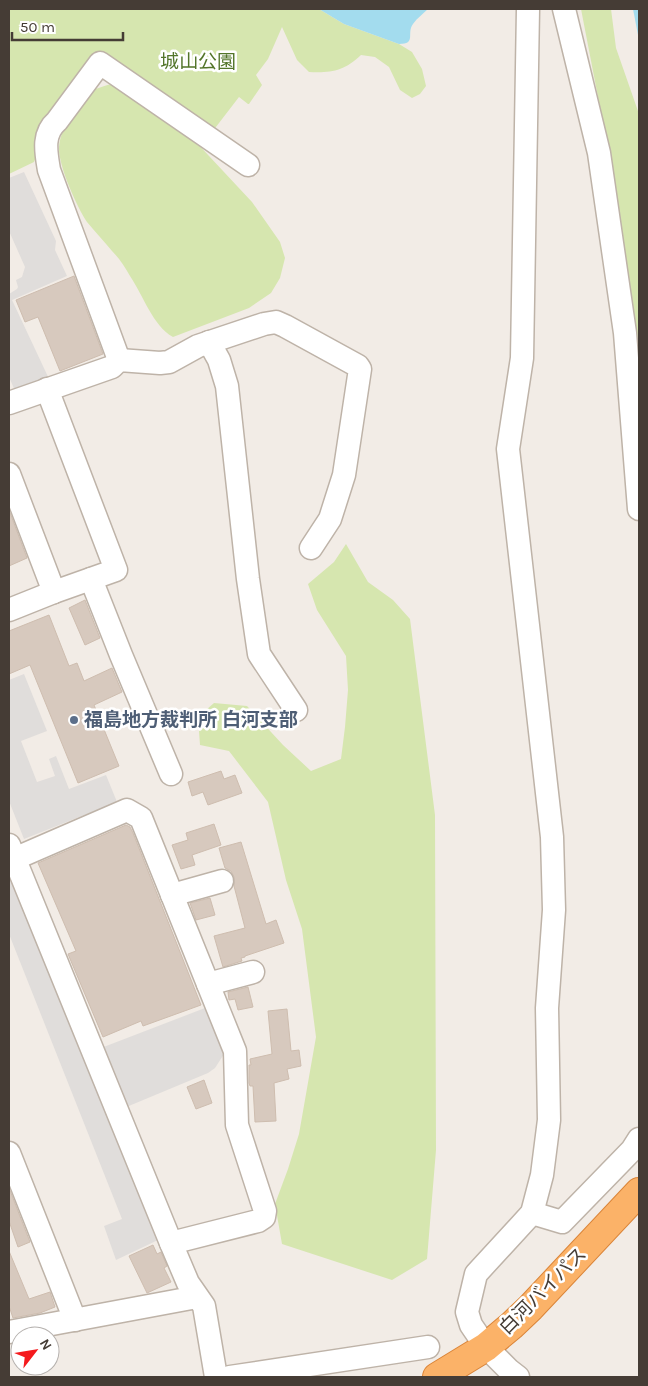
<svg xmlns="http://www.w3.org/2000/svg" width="648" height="1386" font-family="Karla,'Noto Sans JP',sans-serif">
<rect width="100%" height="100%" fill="#f2ece6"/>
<g fill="#d6e6af">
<path d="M9,9h310l25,15 55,20 13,8 10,17 4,17 -6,8 -8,4 -12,-8 -11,-23 -14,-10 -14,-2c-17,16 -29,18 -52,17l-12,-12 -15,-33 -14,32 -12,16 6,10 -13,19h-1l-9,-7 -30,39 -111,-78 -62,99 -2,5 -25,12z"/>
<path d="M581,9h30l5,39 23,66v314l-35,-300z"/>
<path d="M112,84l69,42 71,76 28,40 5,16 -5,20 -9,15 -22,15 -76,29c-20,-11 -30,-42 -43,-61 -5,-9 -11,-18 -18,-25 -8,-10 -17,-19 -25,-29 -10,-15 -29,-57 -28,-75 1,-12 6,-21 12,-31 14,-21 16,-26 41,-32z"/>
<path d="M346,544l22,38 25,18 17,19 25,196 1,335 -9,109 -35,21 -110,-36 -7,-40 13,-35 11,-35 17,-97 -14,-108 -16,-49 -18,-78 -39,-51 -29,-6 -2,-28 16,-14 33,3 36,39 28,26 30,-12 4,-32 3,-37 -2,-34 -29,-46 -9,-26 26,-22z"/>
</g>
<g fill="#e0dddb">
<path d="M24,172l32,69 -1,9 12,26 -55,24 38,81 -34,12 -7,-16v-83l8,-5 1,-2 -2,-7 6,-3 3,-10 -16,-36v-53z"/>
<path d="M24,674l23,57 -26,10 16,41 18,-6 -6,-17 7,-3 13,33 37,-14 11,27 -93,37 -15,-38v-121z"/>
<path d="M9,873l149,367 -42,20 -12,-34 18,-7 -113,-285z"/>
<path d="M205,1008l19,46 -9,14 -7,5 -84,35 -23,-60z"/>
</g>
<g fill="#a3dcee">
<path d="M319,9h109c-5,5 -11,9 -15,15 -7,9 4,20 -14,20l-55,-20z"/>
<path d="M633,9h6v31z"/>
</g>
<g fill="#d7c9be" stroke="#cebdaf">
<path d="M74,276l29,78 -43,17 -22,-54 -13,5 -9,-22z"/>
<path d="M9,510l18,48 -18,8z"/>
<path d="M85,600l15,38 -15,7 -16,-37z"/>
<path d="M49,615l20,51 8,-3 7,18 28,-13 10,24 -28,13 25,61 -41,17 -48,-118 -21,9v-43z"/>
<path d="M221,771l3,8 11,-4 7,18 -34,12 -5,-13 -11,4 -4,-14z"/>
<path d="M214,824l7,21 -29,10 3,10 -14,4 -9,-24 16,-5 -2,-7z"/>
<path d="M126,825l4,2 3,6 68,172 -58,21 -2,-5 -38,16 -35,-83 8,-3 -38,-88z"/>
<path d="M241,842l25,82 10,-4 8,23 -39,13v1l-4,1 1,3 -19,6 -9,-31 31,-8 -11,-42v-9l-3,-6 -6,-3 -6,-20z"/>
<path d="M210,898l5,17 -19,5 -6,-17z"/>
<path d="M248,987l5,20 -15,3 -3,-11 -6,1 -1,-8z"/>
<path d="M287,1009l4,42 8,-1 2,16 -14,3 2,10 -15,4 2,38 -21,1 -2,-36h-3l-1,-3v-18h2l-1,-6 22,-5 -4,-43z"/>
<path d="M204,1080l8,23 -16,6 -9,-22z"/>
<path d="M9,1188l21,54 -12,5 -9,-26z"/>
<path d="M153,1245l4,9 4,-2 6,14 -3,2 7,14 -24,11 -18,-37z"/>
<path d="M9,1251l20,48 21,-7 5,15 -15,6 -27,5 -4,-12z"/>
</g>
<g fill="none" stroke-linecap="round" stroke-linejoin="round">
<defs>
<g id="minor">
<path d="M564,9l35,144 26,180 14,176"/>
<path d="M209,342l10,18 8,26 21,193 11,75 37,56"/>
<path d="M119,360l-70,-190c-3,-18 -7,-36 8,-49l43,-58 148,102"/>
<path d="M9,403l103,-36 7,-7 41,3 9,-1 29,-16 66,-22 12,-2 9,4 73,40 2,3 -16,106 -14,44 -19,29"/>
<path d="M9,474l45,118"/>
<path d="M91,579l30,76 50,119"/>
<path d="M9,610l45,-18 62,-22 -69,-181"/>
<path d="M9,845l162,398 17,40 16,23 12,71"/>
<path d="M14,859l113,-49 14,8 94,233 2,74 28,86 -1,6 -6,4 -87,22"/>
<path d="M172,895l50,-14"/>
<path d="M208,984l45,-12"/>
<path d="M9,1153l66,167"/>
<path d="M532,1213l30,9 70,-72 7,-11"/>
<path d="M9,1332l188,-35"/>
<path d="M230,1377l198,-30"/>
<path d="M518,1377l-9,-7 -23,-23 -15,-22 -4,-13 9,-38 56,-61 10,-38 7,-55 -2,-112 7,-98 -2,-73 -44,-388 14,-91 6,-349"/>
</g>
<path id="highway" d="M437,1377l49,-30 25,-21 20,-19 108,-115"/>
</defs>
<use href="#minor" stroke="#beb3a8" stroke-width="25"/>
<use href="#highway" stroke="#da8438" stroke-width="30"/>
<use href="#minor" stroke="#fff" stroke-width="22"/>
<use href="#highway" stroke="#fbb268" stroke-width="28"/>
</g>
<circle fill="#5c6f8a" stroke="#fff" stroke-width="2" cx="74" cy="720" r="5"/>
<g text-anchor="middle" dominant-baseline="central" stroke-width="5" stroke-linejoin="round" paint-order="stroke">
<g font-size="19" fill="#53752a" stroke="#fff">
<text x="198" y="62">城山公園</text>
</g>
<g font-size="19" font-weight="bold" fill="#4e5e75" stroke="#fff" text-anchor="start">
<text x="84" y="720">福島地方裁判所 白河支部</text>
</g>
<g font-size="19" fill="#453c35" stroke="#fff">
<text transform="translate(543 1291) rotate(-45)">白河バイパス</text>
</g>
</g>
<rect width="648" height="1386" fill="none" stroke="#453c35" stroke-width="20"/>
<g transform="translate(35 1351) rotate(59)"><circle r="24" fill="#ffffff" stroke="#b5b1ae"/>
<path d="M0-4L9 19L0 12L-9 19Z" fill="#f51a1d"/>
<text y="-8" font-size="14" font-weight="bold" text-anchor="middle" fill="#453c35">N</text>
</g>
<path d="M12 32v8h111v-8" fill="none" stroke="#453c35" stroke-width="2.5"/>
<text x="20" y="32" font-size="15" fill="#453c35" stroke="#ffffff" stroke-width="4" paint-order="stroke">50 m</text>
</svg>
